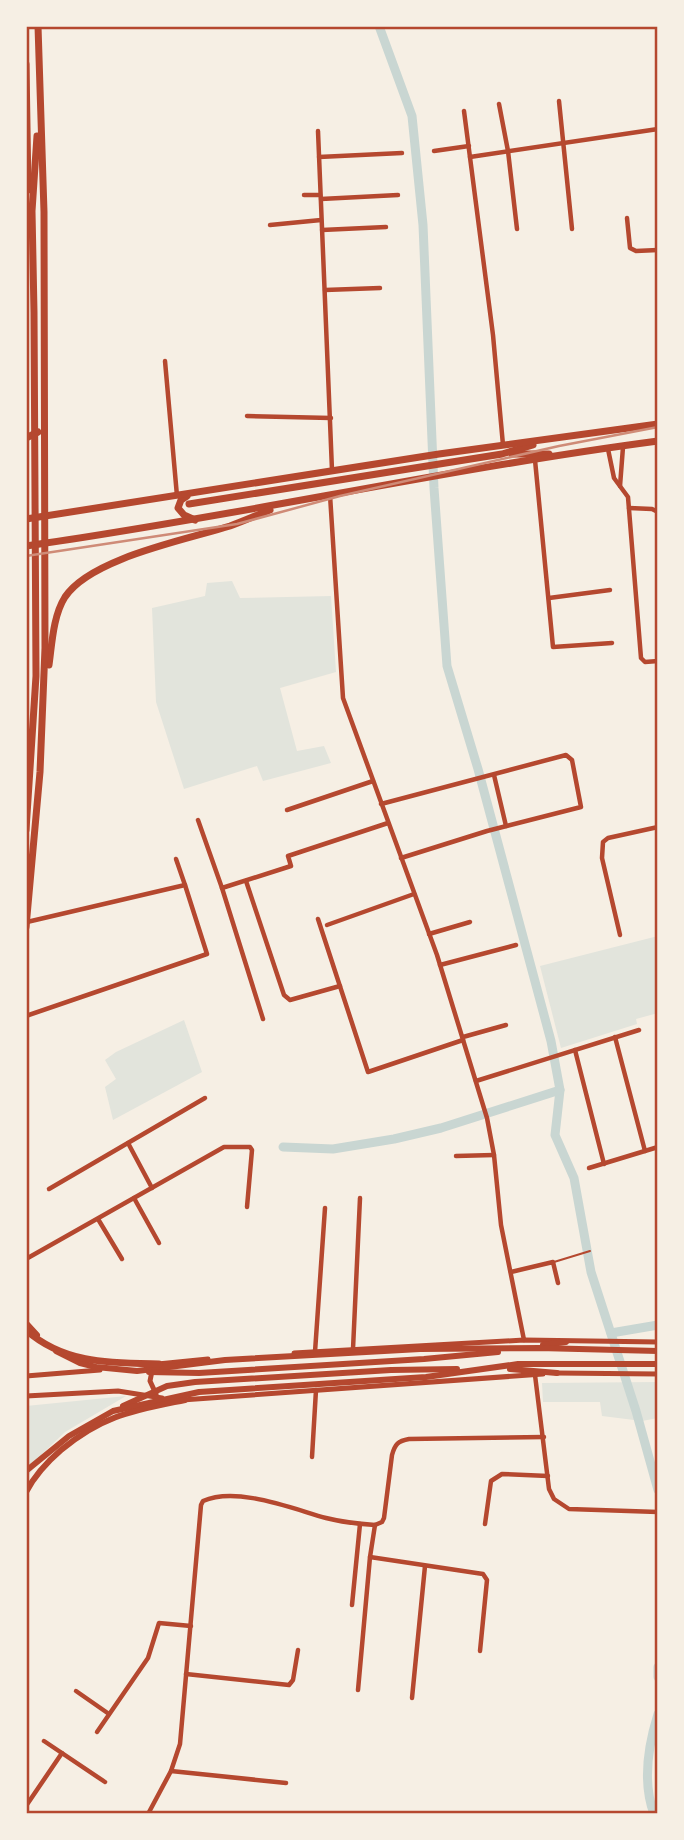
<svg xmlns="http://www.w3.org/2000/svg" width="684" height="1840" font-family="Jost,sans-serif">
<rect width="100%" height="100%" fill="#f6efe4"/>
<g fill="#e2e4dc">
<path d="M232,581l8,17 91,-2 5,76 -56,16 17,63 27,-5 7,17 -68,18 -6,-15 -73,23 -28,-87 -4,-94 53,-12 2,-13z"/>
<path d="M658,936v77l-22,6 1,5 -76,24 -21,-82z"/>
<path d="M184,1020l18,52 -89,48 -8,-33 11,-8 -11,-19 11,-8z"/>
<path d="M658,1382v36l-16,3 -40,-5 -2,-14h-57l-1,-19z"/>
<path d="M126,1396l-61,36 -22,21 -17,27v-74z"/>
</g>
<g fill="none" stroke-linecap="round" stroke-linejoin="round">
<g stroke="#c9d6d2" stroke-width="9">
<path d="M379,26l33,90 11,109 11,263 13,178 31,103 73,272 9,49 -5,45 19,43 17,94 45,139 22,79"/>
<path d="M283,1147l50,2 61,-10 47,-11 119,-38"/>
<path d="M611,1333l47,-8"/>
<path d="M658,1667v10"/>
<path d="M654,1814c-12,-32 -6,-68 4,-100"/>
</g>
<path stroke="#b5482f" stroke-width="2" d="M554,1262l36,-11"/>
<g stroke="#b5482f" stroke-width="4.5">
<path d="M559,101l13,128"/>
<path d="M499,104l9,47 9,78"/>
<path d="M464,111l29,224 10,110"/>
<path d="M318,131l14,339"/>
<path d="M434,151l35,-5"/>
<path d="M319,157l83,-4"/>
<path d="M470,157l188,-28"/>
<path d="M304,195h16"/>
<path d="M321,199l77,-4"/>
<path d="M627,218l3,30 6,3 22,-1"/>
<path d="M270,225l51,-5"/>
<path d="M322,230l64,-3"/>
<path d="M325,290l55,-2"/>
<path d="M165,361l12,135"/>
<path d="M247,416l84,2"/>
<path d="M608,449l6,29 14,19 13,161 4,4 13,-1"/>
<path d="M535,460l18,187 59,-4"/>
<path d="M620,486l3,-39"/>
<path d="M330,495l13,203 94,257 50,163 7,37 7,70 23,115"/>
<path d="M629,508l23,1 6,3"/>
<path d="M549,598l61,-8"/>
<path d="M494,775l12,51"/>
<path d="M381,804l185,-49 6,5 9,47 -94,24 -86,27"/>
<path d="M287,810l86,-29"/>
<path d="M198,820l24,68 69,-22 -3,-10 100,-33"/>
<path d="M176,859l9,26"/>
<path d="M246,881l38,114 6,5 50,-14"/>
<path d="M222,888l41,131"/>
<path d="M318,919l50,153 95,-32"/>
<path d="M327,925l87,-31"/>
<path d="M429,934l41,-12"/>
<path d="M620,935l-18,-77 1,-16 5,-4 50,-11"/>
<path d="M440,965l76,-20"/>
<path d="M26,1016l181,-62 -22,-69 -158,37"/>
<path d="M463,1037l43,-12"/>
<path d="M615,1037l30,114"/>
<path d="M575,1050l29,114"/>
<path d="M476,1081l163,-51"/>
<path d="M128,1143l24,45"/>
<path d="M456,1156l38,-1"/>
<path d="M589,1168l69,-21"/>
<path d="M49,1189l156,-91"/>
<path d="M134,1198l25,45"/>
<path d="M98,1219l24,40"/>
<path d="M26,1259l198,-112h26l2,3 -5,57"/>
<path d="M511,1272l42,-10 5,21"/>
<path d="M353,1349l7,-151"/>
<path d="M315,1352l10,-144"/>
<path d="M535,1375l14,114 5,10 15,10 89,3"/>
<path d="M312,1457l4,-67"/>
<path d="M485,1524l6,-43 11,-7 46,2"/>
<path d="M375,1525l7,-3 2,-4 8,-63c3,-11 6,-14 17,-16l135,-2"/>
<path d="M370,1557l113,17 4,6 -7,71"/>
<path d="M352,1605l8,-81"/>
<path d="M186,1674l103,11 4,-5 5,-30"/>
<path d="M358,1690l12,-133 5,-32"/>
<path d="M76,1691l33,23"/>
<path d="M412,1698l13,-132"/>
<path d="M97,1732l51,-74 11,-35 32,3"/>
<path d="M44,1741l61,41"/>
<path d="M171,1771l115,12"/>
<path d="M26,1806l36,-53"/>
<path d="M148,1814l23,-43 9,-27 21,-239 2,-4c34,-15 90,8 123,17 16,4 33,6 49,7"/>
</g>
<g stroke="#b5482f" stroke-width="5">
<path d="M294,1353l230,-13 134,2"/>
<path d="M158,1364l50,-5"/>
<path d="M152,1371l-2,10 6,13"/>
<path d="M556,1373l102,1"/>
<path d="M26,1376l74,-6"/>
<path d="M26,1396l92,-5 44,7"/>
<path d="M182,1400l361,-26"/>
</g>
<g stroke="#b5482f" stroke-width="6">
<path d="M26,1323l11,12"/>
<path d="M543,1345l23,-3"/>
<path d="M56,1351l24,12 16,4 41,4 88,-11 195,-11 119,-1 119,3"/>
<path d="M510,1369l47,4"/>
<path d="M149,1372l50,1 225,-14 74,-7"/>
<path d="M123,1406l44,-20 28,-4 196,-12 66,-1"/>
<path d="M26,1471l43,-35 44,-25 86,-19 227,-15 92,-13h140"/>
<path d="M26,1492c9,-17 21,-30 35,-42 42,-35 71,-39 124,-50"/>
</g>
<g stroke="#b5482f" stroke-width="7">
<path d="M26,64l2,126"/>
<path d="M26,438l12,-6"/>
<path d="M512,454h37"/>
<path d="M187,496l-6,4 -3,8 6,7 11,5"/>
<path d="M189,504l313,-50 31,-9"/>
<path d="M26,519l413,-65 219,-30"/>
<path d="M26,546c212,-30 420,-77 632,-105"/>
<path d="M49,665c3,-21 4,-49 16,-68 26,-39 121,-57 165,-71 14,-5 27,-11 40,-16"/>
<path d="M26,830l10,-154 -2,-364 -2,-101 5,-75"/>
<path d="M26,927l14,-155 5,-124 -1,-436 -6,-186"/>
<path d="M26,1330c38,34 85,33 133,34"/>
</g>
<path stroke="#cf8b77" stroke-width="2.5" d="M26,556l211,-32 103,-28 219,-50 99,-19"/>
</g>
<rect width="684" height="1840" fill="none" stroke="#f6efe4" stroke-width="56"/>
<rect x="28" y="28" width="628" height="1784" fill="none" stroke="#b5482f" stroke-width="2.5"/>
</svg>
